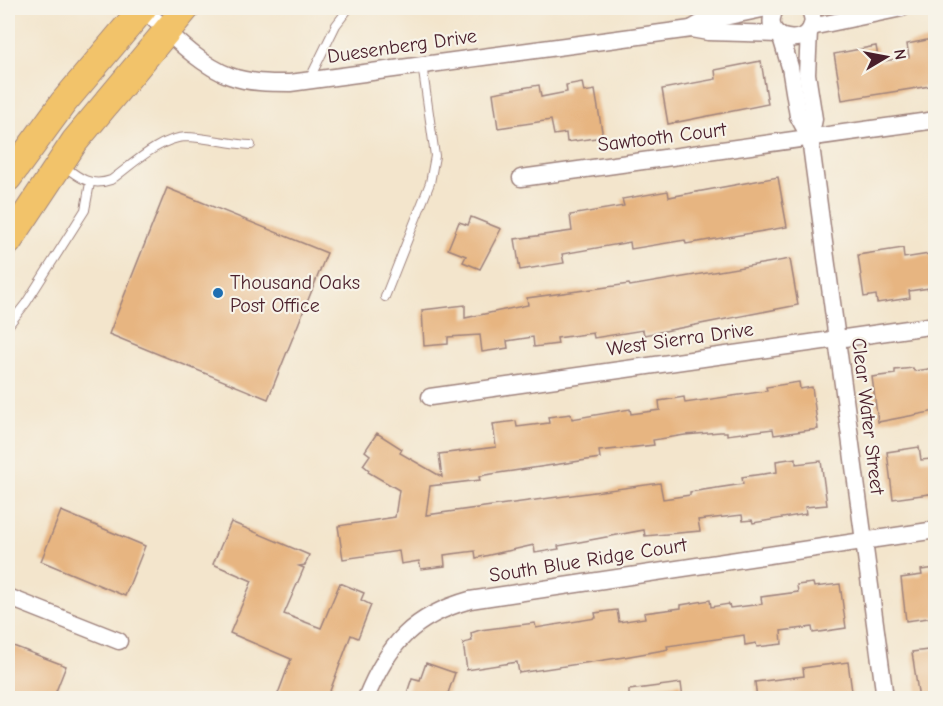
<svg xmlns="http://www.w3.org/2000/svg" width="943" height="706" font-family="'Comic Neue',sans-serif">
<rect width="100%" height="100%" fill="#f7f3e8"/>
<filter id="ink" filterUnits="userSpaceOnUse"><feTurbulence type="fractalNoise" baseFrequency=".0167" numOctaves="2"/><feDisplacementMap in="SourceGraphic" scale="12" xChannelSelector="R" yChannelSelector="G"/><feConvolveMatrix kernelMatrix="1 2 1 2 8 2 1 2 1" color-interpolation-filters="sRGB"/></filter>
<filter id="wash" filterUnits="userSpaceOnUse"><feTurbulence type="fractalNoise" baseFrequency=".008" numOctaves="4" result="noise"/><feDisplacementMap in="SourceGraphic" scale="24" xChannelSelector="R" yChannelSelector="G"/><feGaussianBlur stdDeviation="1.35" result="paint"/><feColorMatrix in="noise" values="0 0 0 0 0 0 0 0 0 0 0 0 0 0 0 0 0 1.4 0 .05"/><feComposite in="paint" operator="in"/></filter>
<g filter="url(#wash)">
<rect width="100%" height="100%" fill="#f3e5cc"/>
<g id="blocks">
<g fill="#e7b581">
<path d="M932,39l4,46 -94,15 -8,-46 42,-8 3,16 30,-5 -2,-13z"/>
<path d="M761,61l7,43 -100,20 -6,-35 54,-10 -1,-9z"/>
<path d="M582,82l2,10 11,-2 8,47 -36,5 -1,-9 -12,2 -3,-15 -53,8 -5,-35 46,-8 2,12 26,-5 -1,-7z"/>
<path d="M778,177l9,50 -101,17 -1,-4 -54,9 -1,-7 -68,12 2,9 -44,7 -5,-31 57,-8 -2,-16 54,-9 -2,-7 46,-8 1,6z"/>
<path d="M167,188l160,65 -59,146 -159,-65z"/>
<path d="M471,217l30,12 -21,40 -17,-7 3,-6 -18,-7 11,-27 9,3z"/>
<path d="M903,248l1,10 32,-5v34l-27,4 1,7 -33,5 -1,-8 -12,2 -6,-42z"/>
<path d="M790,259l8,46 -154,30 -1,-5 -49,8 -1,-5 -36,5 1,6 -24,3 -1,-10 -26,4 1,7 -26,4 -2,-17 -32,2v7l-24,2 -2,-36 43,-5v13l63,-13 -1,-7 102,-14 1,2z"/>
<path d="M913,368l1,3 22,-3v43l-58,11 -6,-45 23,-3v-4z"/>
<path d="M799,382l1,7 12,-2 6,42 -44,6 -1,-6 -46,6v-3h-7l-35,3 -32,5 1,5 -55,6 1,7 -115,17 -6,2 1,3 -50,6 -4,29 234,-32 3,16 27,-4v-3l53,-8 -1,-7 35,-5 -1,-11 20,-3v6l25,-3 6,44 -22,2 1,7 -53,9 -1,-3 -9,1 -1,-6 -44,5 2,11 -55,5 -1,-6 -86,16 1,3 -24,4 -1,-8 -58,13 -1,-7 -31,4 1,11 -24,3 -2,-8 -18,3 -2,-13 -56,8 -5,-33 57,-9 4,-27 -31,-18 1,-2 -6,-5 7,-10 -5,-4 12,-18 25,16 -2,4 42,24 -3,-23 57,-7 -3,-23 23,-3 1,6 32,-4 -1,-6 23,-3 1,5 58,-10 1,5 29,-4 -1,-9 25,-4 1,6 82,-12 -1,-4z"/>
<path d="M919,447l2,13 10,-1 5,34 -43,6 -6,-47z"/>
<path d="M61,511l84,35 -20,50 -84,-35z"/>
<path d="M231,522l78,33 -4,10 -6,1 5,2 -20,46 37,14 19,-45 24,10 -3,7 10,5 -13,33 -7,-3 -24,64h-51l15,-40 -61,-26 22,-52 -39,-17z"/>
<path d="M936,568v49l-30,4 -5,-43 21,-3 -1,-5z"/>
<path d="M813,583l1,4 26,-3 6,44 -33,5 -1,-6 -31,4 1,13 -25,3 -1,-4 -11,2 -1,-10 -77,11 1,3 -4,1 -40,7 -105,16 -2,-11 -50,8 -4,-27 9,-2 -1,-8 9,-3 55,-7 1,5 60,-10 -1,-5 22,-3 2,12 26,-4 -1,-5 37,-5v-3l29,-5 1,7 18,-3 1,4 32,-4 -1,-7 37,-5 -1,-7z"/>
<path d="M8,644l58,22 -13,33h-45z"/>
<path d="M936,649v47l-17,3 -7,-47z"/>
<path d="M848,662l5,37h-96l-2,-17 49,-6 -1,-8z"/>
<path d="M426,663l29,10 -9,26h-41l7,-21 8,2z"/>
<path d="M681,683l2,16h-54v-9z"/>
</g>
</g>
</g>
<g filter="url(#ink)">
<use href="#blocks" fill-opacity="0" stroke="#9e827c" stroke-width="1.5"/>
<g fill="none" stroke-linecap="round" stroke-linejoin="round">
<defs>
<g id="service">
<path d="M309,80l27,-55 13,-17"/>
<path d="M64,166c15,12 27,21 47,14 21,-15 48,-42 75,-43 19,0 43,7 65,8"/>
<path d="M385,297l45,-114 5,-27 -13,-92"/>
<path d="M8,326l18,-23 59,-93 5,-27"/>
</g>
<g id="minor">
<path d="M142,8c26,23 55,56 88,68 19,7 40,7 60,7l401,-54 17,3 70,2"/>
<path d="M776,8c-23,39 54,42 33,0"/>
<path d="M811,27l91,-19"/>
<path d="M691,29l14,-8 62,-13"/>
<path d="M809,31l-2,43 7,45 -4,19 75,560"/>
<path d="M781,37l9,30 8,49 12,22"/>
<path d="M521,178l415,-58"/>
<path d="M430,397l506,-72"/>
<path d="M8,597l111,44"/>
<path d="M366,698c22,-54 47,-82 104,-98l466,-70"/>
</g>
<g id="primary">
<path d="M8,178l55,-75 80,-95"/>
<path d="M8,242l67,-101 111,-133"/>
</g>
</defs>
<use href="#service" stroke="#9e827c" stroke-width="10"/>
<use href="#minor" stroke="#9e827c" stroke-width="19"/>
<use href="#primary" stroke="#9e827c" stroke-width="29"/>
<use href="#service" stroke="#fff" stroke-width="8"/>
<use href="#minor" stroke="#fff" stroke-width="16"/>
<use href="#primary" stroke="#f2c36a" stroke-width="27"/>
</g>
</g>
<circle fill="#1f6fb2" stroke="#f7f3e8" stroke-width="2" cx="218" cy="293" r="6"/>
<g text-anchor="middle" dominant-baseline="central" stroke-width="4.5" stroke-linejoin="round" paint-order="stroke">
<g font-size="20" fill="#4a1f2b" stroke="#f7f3e8">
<text transform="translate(402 46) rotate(-8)">Duesenberg Drive</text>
<text transform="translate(662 137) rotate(-7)">Sawtooth Court</text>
<text transform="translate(680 339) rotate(-8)">West Sierra Drive</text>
<text transform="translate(868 416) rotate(83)">Clear Water Street</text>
<text transform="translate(588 560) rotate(-9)">South Blue Ridge Court</text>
</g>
<g font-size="20" fill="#4a1f2b" stroke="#f7f3e8" text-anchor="start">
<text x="230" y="282">Thousand Oaks<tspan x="230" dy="23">Post Office</tspan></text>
</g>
</g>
<rect width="943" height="706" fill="none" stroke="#f7f3e8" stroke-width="30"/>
<g transform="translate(886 57) rotate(80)" stroke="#f7f3e8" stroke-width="4.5" paint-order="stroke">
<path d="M0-4.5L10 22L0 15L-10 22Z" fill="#4a1f2b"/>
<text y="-9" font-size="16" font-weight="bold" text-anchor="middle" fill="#4a1f2b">N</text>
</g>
</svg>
